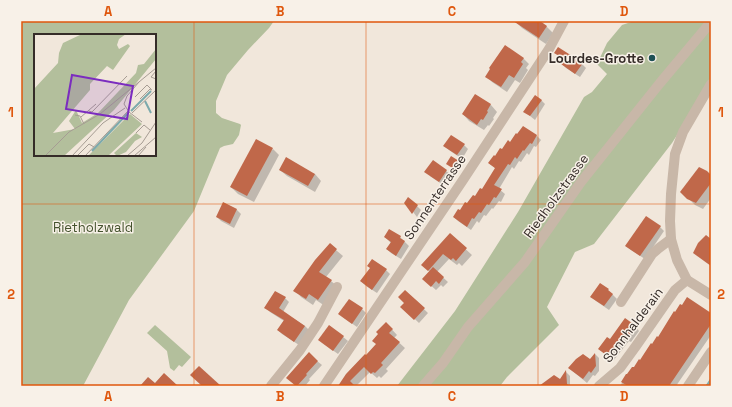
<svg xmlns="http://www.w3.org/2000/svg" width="732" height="407" font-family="'Space Grotesk',sans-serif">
<rect width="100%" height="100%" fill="#f1e7db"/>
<g fill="#b3bf9c" fill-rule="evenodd">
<path d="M21,21h253l-5,7 -21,22 -21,25 -11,26v12l6,5 18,6 1,1 -2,10 -6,9 -9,2 -4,2 -26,63 -65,89 -46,86h-62zM35,35h120v120h-120z"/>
<path d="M634,21h77v61l-39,61 -78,101 -19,8 -28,55 12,18 -52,52 -7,9h-103l58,-75 63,-99 66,-115 8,-5 15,-18 -10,-10 10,-21 15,-18z"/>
<path d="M155,325l36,32 -9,10 -3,-2 -5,6 -4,-3 -3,-17 -20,-18z"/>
</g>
<g fill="#0003">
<path d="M515,21h23l8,5 7,7 -7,11 -24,-16z"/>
<path d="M556,53l26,11 4,4 -6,9 -14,-9 -4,-4 3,-4z"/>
<path d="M523,58l6,6 -3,4 2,2 -8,13 -5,-3 -8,12 -15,-10 -5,-6z"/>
<path d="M476,95l15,10 6,7 -4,6 1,1 -5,7 -1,-1 -4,5 -15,-9 -6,-7z"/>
<path d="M541,100l4,4 -10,16 -10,-8z"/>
<path d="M523,127l14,9 4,4 -5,7 -2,-1 -5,9 -2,-2 -6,9 -2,-1 -5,8 -2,-2 -13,22 6,5 -4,8 -2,-1 -6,8 -1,-1 -6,8 -2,-1 -5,8 -2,-2 -6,9 -13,-9 -4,-4 28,-27 14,-21 -7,-6 22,-20 6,-7z"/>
<path d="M464,145l4,4 -6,10 -13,-9 -5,-4z"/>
<path d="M273,149l6,6 -25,47 -16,-8 -7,-7z"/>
<path d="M451,157l9,7 -4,6 -7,-5z"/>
<path d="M280,170l35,4 6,7 -6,11 -28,-16z"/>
<path d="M446,171l5,4 -8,10 -13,-9z"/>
<path d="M711,177v21l-8,11 -8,-4 -13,-13z"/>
<path d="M224,203l13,7 4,4 -7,14 -13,-7 -4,-4z"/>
<path d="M406,203l11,3 4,4 -4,7z"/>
<path d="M660,227l4,4 -19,28 -14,-9 -5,-4z"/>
<path d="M389,230l11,7 9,9 -8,13 -10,-6 -4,-4 4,-6 -6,-6z"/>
<path d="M450,235l22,20 -10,11 -3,-3 -2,2 -8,-6 -12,13 11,10 -5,5 -2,-2 -5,5 -8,-7 2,-11 -7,-7z"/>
<path d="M330,245l13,11 -17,21 5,4 7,6 -13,19 -9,-6 -3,5 -12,-8 -6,-7z"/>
<path d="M386,270l4,4 -13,19 -11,-7 -5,-5z"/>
<path d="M600,284l8,6 9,9 -8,11 -13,-9 -4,-4z"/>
<path d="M405,291l23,22 -9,10 -17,-16 3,-4z"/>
<path d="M285,298l4,4 -6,10 22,14 4,4 -10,15 -17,-11 -4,-4 6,-9 -14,-9 -4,-5z"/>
<path d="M349,300l13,9 4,4 -9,14 -13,-9 -4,-4z"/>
<path d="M711,314v21l-35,51h-56l7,-11 13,-13 18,-24z"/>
<path d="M386,323l11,12 -3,3 11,10 -19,21 2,2 -7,7 -2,-2 -2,2 -7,-6 -14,14h-16l38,-41z"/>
<path d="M330,326l18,15 -10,13 -14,-10z"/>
<path d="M635,326l4,5 -8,11 -2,-1 -16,20 -14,-12 11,-9z"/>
<path d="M595,354l4,4v13l-4,5 -2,-1 -6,8 -18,-15 21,-7z"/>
<path d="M317,361l5,4 -13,14 1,1 -5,6h-9l-8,-8z"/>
<path d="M566,372l4,4v10h-27l17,-6z"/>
</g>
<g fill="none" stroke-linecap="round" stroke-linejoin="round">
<path stroke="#7caaac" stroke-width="3" d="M707,386l4,-6"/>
</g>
<g fill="#c0684a">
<path d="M513,21h27l7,5 -8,12z"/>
<path d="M505,45l19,13 -3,4 2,2 -9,14 -5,-3 -8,12 -16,-10 5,-8 -1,-1z"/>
<path d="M558,47l25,16 -8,11 -14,-10 3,-5 -10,-6z"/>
<path d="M475,94l16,10 -4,7 1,1 -5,8 -2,-1 -4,6 -15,-11z"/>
<path d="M535,95l7,5 -12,16 -7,-4z"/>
<path d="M523,126l14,9 -5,9 -2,-1 -6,8 -1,-1 -6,9 -2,-2 -5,8 -2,-1 -14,21 8,4 -6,9 -2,-1 -5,8 -2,-1 -6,9 -2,-1 -5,7 -2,-1 -5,9 -14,-10 5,-8 2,1 5,-8 2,1 6,-8 2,1 5,-8 2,1 13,-21 -7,-5 6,-8 1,1 5,-8 2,1 6,-9 2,2 6,-9 1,1z"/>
<path d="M451,135l14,9 -8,11 -14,-9z"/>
<path d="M256,139l17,9 -26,48 -17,-9z"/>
<path d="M451,156l8,5 -5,8 -8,-5z"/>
<path d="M286,157l29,17 -7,12 -29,-16z"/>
<path d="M433,160l14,10 -8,12 -15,-10z"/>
<path d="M699,167l8,4 4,4v8l-15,20 -9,-4 -7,-7z"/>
<path d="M408,197l10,8 -6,9 -8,-11z"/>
<path d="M223,202l14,7 -7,15 -14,-7z"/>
<path d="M646,216l15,10 -21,30 -15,-10z"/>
<path d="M389,229l12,7 -1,2 5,3 -9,15 -10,-7 5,-7 -7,-5z"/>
<path d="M450,233l17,15 -11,13 -3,-3 -2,2 -8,-6 -15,17 -7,-6z"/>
<path d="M706,235l5,4v27l-18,-13 5,-10z"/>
<path d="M330,243l7,6 -18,23 13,8 -14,20 -9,-6 -3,5 -13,-8 22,-31z"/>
<path d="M372,259l15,10 -15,21 -12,-9 10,-13 -3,-2z"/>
<path d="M433,267l11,10 -5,7 -3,-3 -5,6 -9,-8z"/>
<path d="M600,283l9,6 -1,1 5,4 -9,12 -14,-9z"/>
<path d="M405,290l20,18 -11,12 -14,-13 4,-4 -6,-6z"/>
<path d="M275,291l11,6 -7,11 26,18 -11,16 -17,-12 7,-10 -20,-12z"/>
<path d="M687,297l24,16v11l-42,62h-41l-7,-4 5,-8h1l5,-7h2l5,-8 1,1 11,-17 1,1 5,-8 1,1 16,-26 1,1 5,-8 2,1z"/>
<path d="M349,299l14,9 -11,16 -14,-10z"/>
<path d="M625,318l11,8 -10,13 -2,-2 -15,20 -11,-8 9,-12 3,2z"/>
<path d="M386,322l7,7 -4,4 11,9 -19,21 2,2 -8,8 -2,-1 -2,2 -7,-7 -14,14 5,5h-17l8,-12 19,-20 1,1 10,-11 -4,-3 6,-7 -2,-2z"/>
<path d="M329,325l15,11 -11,15 -15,-11z"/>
<path d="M309,352l9,9 -12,13 1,1 -10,11h-1l-10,-8z"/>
<path d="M595,353l1,13 -5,7 -2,-2 -6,8 -15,-11 8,-9 7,-5 7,5z"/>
<path d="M199,366l22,20h-19l-12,-11z"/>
<path d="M566,370l1,14 2,2h-30l15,-11 6,4z"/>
<path d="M164,373l14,13h-38l8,-9 7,6z"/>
</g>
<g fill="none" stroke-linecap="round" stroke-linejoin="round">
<g stroke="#c8b7a8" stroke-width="10">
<path d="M711,84l-28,48 -8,22 -4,40 -1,27 1,18 6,21 10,20 24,15"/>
<path d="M621,302l31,-48 7,-6 12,-9"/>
<path d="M271,386l29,-36 18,-27 19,-36"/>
<path d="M324,386l139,-206 86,-131 15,-28"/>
<path d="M423,386l20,-23 25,-36 57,-65 56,-80 79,-99 51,-61"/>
<path d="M599,386l21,-18 16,-22 39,-56 12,-10"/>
<path d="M688,386l23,-34"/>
</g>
</g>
<path fill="none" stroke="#df570d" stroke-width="1" stroke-opacity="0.55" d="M194,21v365M366,21v365M538,21v365M21,204h690"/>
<circle fill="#1f5155" stroke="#f8f1e8" stroke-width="1.5" cx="652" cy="58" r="4"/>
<g text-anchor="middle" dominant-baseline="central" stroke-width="3" stroke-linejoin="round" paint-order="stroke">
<g font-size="13" font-weight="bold" fill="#352c28" stroke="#f8f1e8" text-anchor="end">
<text x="644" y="58">Lourdes-Grotte</text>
</g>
<g font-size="13" fill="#352c28" stroke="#f8f1e8">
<text transform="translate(556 196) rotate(-54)">Riedholzstrasse</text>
<text transform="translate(435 197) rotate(-56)">Sonnenterrasse</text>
<text transform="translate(633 325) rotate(-53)">Sonnhalderain</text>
</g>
<g font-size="13" fill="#44522d" stroke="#f8f1e8">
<text x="93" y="227">Rietholzwald</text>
</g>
</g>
<g transform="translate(34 34)">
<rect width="122" height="122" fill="#f1e7db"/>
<path d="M48,0h44l-7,5 -2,6 2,4 9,-5 2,2 -17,24 -6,-4 -17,18v6l-37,43 22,-4 -6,-8 7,-11 6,13 16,-10 38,-40 2,-8 6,-1 12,-15v10l-42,51 -50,46h-30v-67l24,-26 1,-10 4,-10zM96,80l12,10 -34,32h-20zM102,99l6,4 -7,4 -9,11 -9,4 -3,-3z" fill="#b3bf9c"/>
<path fill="none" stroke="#7caaac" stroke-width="2" d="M111,67l6,12M97,77l20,-20M58,117l36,-38"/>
<path fill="none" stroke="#a69c93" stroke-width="1" d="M122,37l-5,6 5,2M105,48l-12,14 -3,8 5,8 13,10M101,63l12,-12 4,4M106,65l10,-10 2,1M55,77l3,1 35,-36M98,79l24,-23M41,81l5,1 4,8M47,83l15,-13M102,99l8,-8 6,5M11,122l24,-24 31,-18 56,-46M38,122l31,-33 22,-15M43,122l12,-12 5,3M51,122l43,-45M93,122l15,-13 14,-21M100,122l22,-19M104,122l8,-9"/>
<path fill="#7b2cbf" fill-opacity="0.15" stroke="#7b2cbf" stroke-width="2" d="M38,41l61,11 -6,33 -61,-10z"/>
<rect width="122" height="122" fill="none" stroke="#352c28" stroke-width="2"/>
</g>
<rect width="732" height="407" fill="none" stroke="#f8f1e8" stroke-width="44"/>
<rect x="22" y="22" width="688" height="363" fill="none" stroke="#df570d" stroke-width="1.5"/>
<g font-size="13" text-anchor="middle" font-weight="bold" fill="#df570d">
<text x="108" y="16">A</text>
<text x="280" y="16">B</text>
<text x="452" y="16">C</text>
<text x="624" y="16">D</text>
<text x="11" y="117">1</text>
<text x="721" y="117">1</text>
<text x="11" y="299">2</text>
<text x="721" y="299">2</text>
<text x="108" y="401">A</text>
<text x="280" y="401">B</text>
<text x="452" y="401">C</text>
<text x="624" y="401">D</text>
</g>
</svg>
